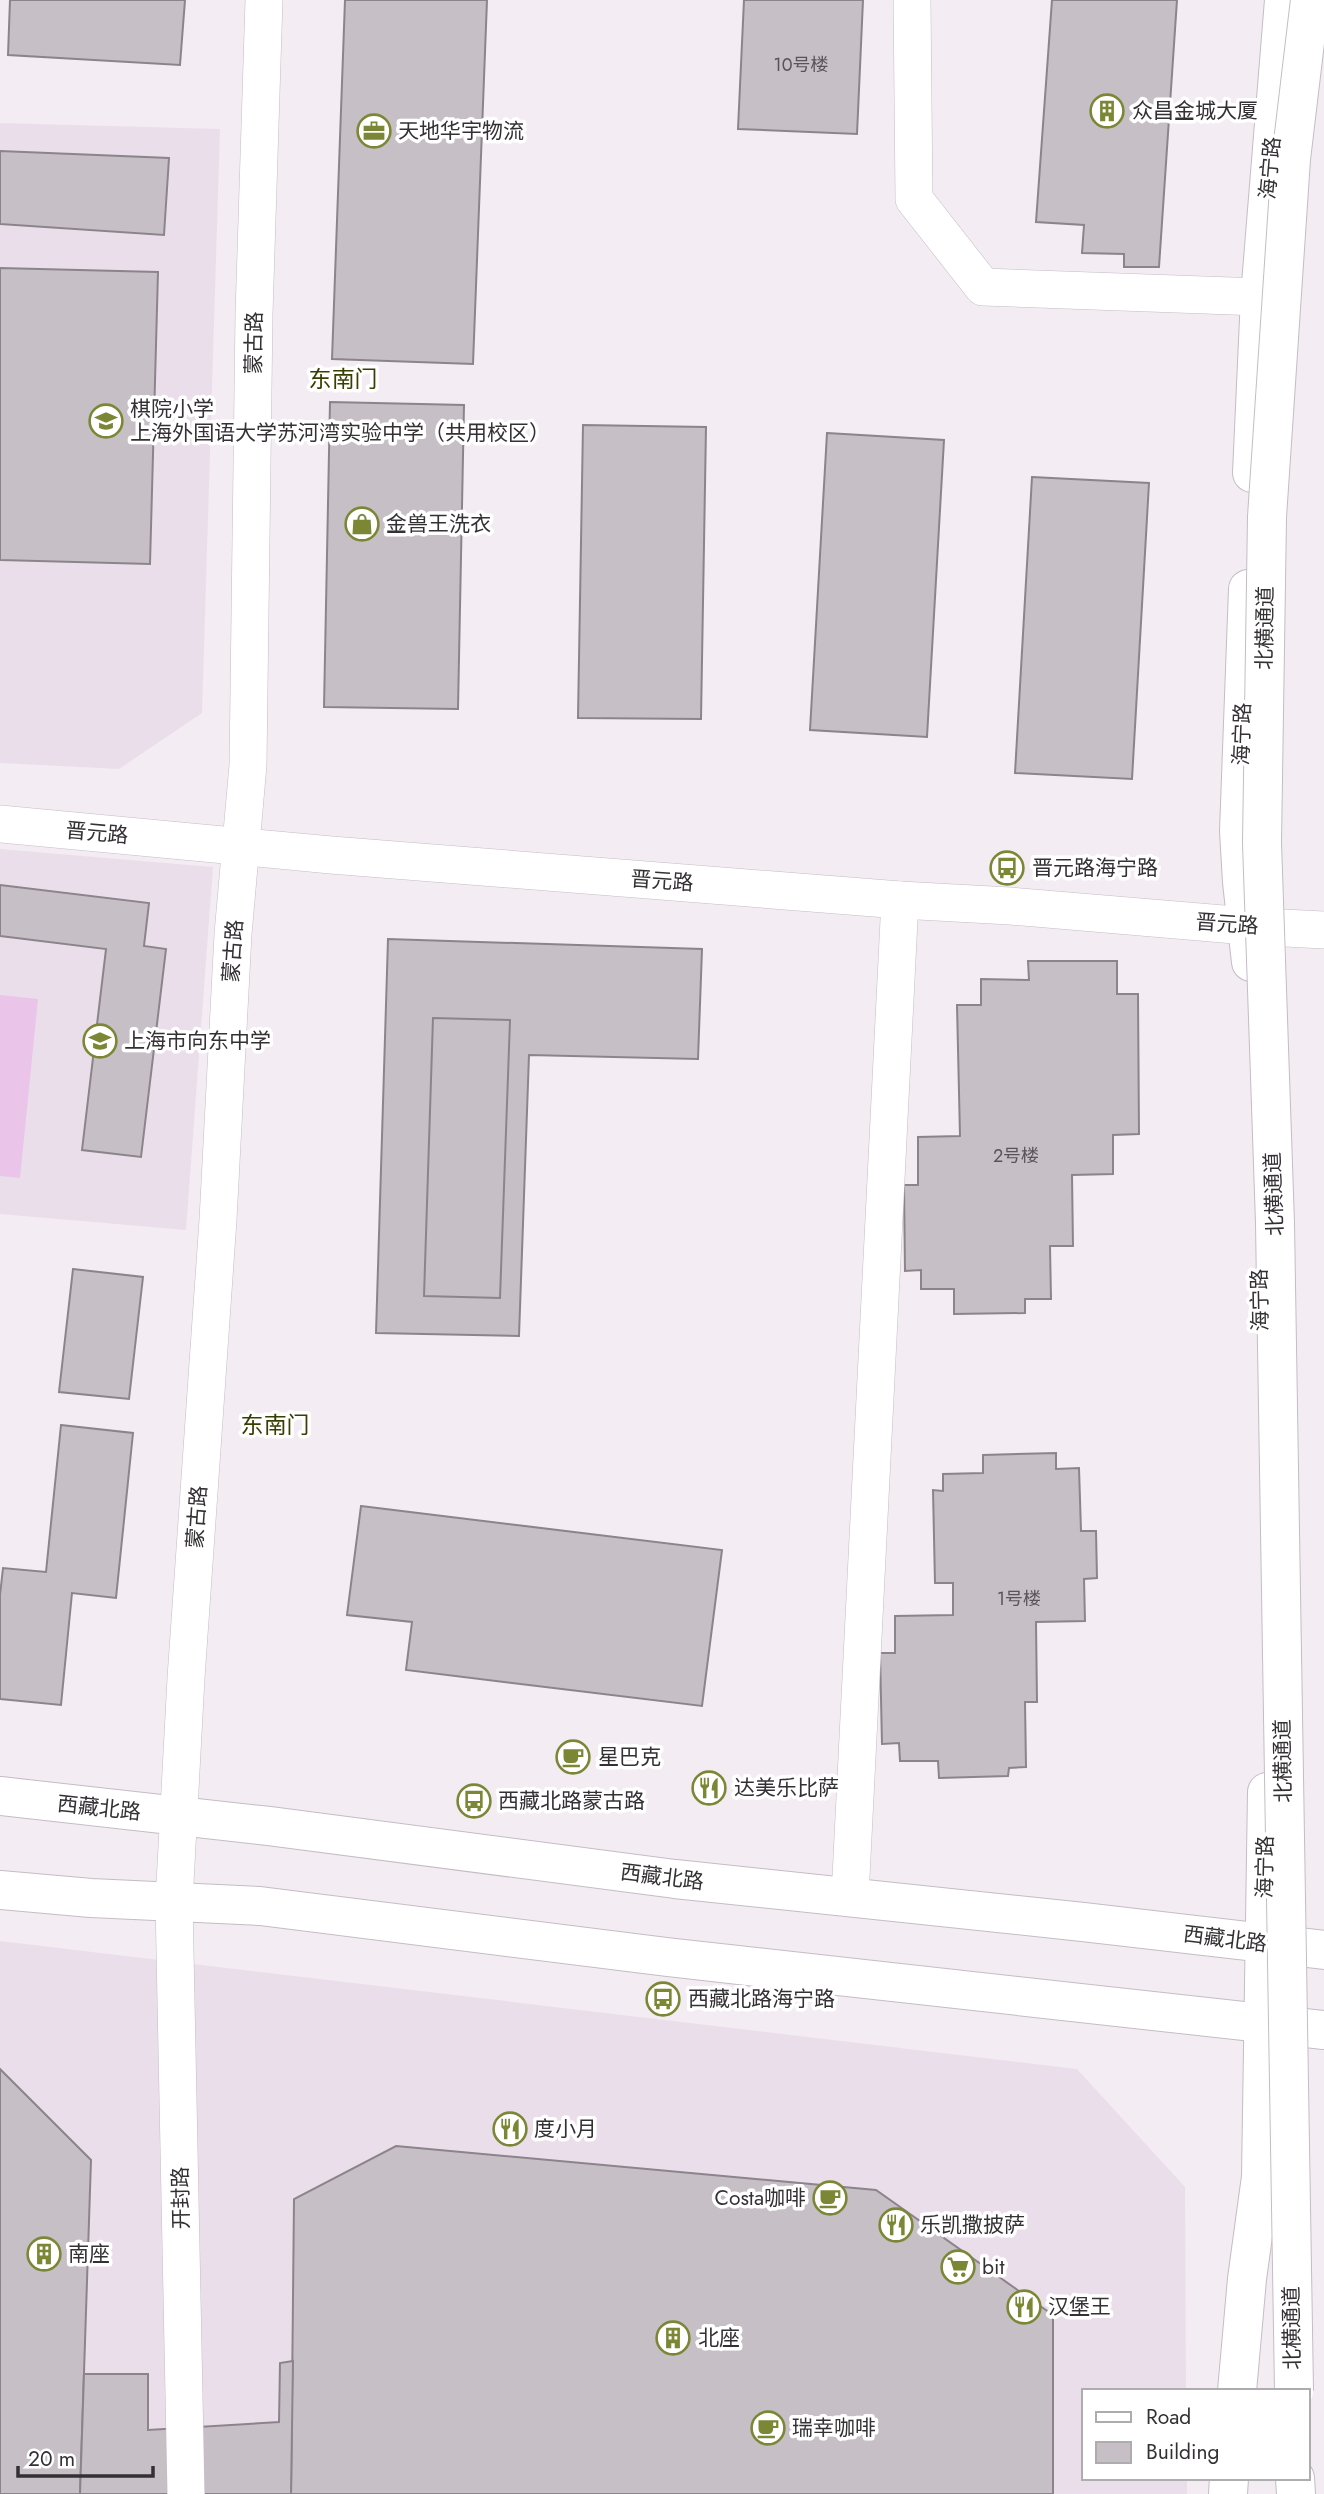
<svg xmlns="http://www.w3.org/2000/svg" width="1324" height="2494" font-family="Jost,'Noto Sans SC',sans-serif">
<rect width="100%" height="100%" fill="#f3ecf3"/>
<g fill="#ebdeeb">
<path d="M0,123l220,6 -18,584 -83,56 -119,-6z"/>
<path d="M0,849l213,18 -27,363 -186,-16z"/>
<path d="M0,1941l1077,128 108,118 1,204h-102v87h103v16h-1187z"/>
</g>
<path fill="#eac4e9" d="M0,995l38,4 -18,179 -20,-2z"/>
<g fill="#c6bfc6" stroke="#8b858b" stroke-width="2">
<path d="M10,0h175l-5,65 -172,-10z"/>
<path d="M345,0h142l-14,364 -141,-5z"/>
<path d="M744,0h119l-6,134 -119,-5z"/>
<path d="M1052,0h125l-18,267h-35v-13l-42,-1 2,-28 -48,-3z"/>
<path d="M0,151l169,7 -5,77 -164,-11z"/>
<path d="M0,268l158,4 -8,292 -150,-4z"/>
<path d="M330,402l134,3 -6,304 -134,-2z"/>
<path d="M583,425l123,2 -5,292 -123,-1z"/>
<path d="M827,433l117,7 -17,297 -117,-7z"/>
<path d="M1032,477l117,6 -17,296 -117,-6z"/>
<path d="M0,885l149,18 -5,43 22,3 -25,208 -59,-7 24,-201 -106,-13z"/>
<path d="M388,939l314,10 -4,110 -169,-4 -10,281 -143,-3z"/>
<path d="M1028,961h89v33h21l1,140 -26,1v39l-41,1 1,71h-23l1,53h-26v14l-71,1v-25h-33v-19l-16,1 -1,-86h14v-48l42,-1 -3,-131h24v-26l48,1z"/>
<path d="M433,1018l77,2 -10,278 -76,-2z"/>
<path d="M73,1269l70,8 -14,122 -70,-7z"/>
<path d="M61,1425l72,8 -17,165 -44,-5 -11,112 -61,-6v-104l3,-27 43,4z"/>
<path d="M1056,1453v16l23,-1 2,63h15l1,47 -13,1 1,42 -49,1 1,80h-12l1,65 -17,1 -1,8 -69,2 -1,-17h-38l-1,-18 -17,1 -2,-91h15v-37l58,-1v-32h-18l-2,-93 10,1v-17l40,-1v-18z"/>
<path d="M361,1506l361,44 -20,156 -296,-36 6,-48 -65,-7z"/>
<path d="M0,2069l91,91 -11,334h-80z"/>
<path d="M396,2146l480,44 177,125v179h-762l3,-295z"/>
<path d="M293,2361l-2,133h-211l4,-120h64v56l131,-8 1,-59z"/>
</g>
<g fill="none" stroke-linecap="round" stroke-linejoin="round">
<defs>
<g id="minor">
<path d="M912,0l2,199 69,88 277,10"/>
<path d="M0,824l331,31 569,45 110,6 237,20 77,4"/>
<path d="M850,1897l50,-997"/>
<path d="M186,2494l-12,-592 12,-224 32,-458 15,-286 15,-169 6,-451 10,-314"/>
</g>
<g id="secondary">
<path d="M0,1796l269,30 406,53 408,43 241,28"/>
<path d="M0,1890l91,8 169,8 407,51 657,73"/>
</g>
<g id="primary">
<path d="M1252,473l8,-176 24,-297"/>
<path d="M1248,589l-9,242 3,51 9,80"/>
<path d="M1237,2391l10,-112 14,-102 6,-385"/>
<path d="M1228,2494l1,-16"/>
</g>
<path id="trunk" d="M1295,2478l1,16"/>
</defs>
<use href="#minor" stroke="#c4bdc4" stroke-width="38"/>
<use href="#secondary" stroke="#c4bdc4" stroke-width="40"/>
<use href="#primary" stroke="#c4bdc4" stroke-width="40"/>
<use href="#trunk" stroke="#c4bdc4" stroke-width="40"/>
<use href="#minor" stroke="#fff" stroke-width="37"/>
<use href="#secondary" stroke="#fff" stroke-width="38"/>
<use href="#primary" stroke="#fff" stroke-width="38"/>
<use href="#trunk" stroke="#fff" stroke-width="38"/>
<defs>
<path id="trunk-bridge" d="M1294,2391l-19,-1168 -13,-380 5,-326 24,-358 19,-159"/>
</defs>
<use href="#trunk-bridge" stroke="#c4bdc4" stroke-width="40" stroke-linecap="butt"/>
<use href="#trunk-bridge" stroke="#fff" stroke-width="38"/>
</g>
<defs>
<symbol id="building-ring" viewBox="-11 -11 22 22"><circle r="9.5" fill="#fff" stroke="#7c8735" stroke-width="1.5"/><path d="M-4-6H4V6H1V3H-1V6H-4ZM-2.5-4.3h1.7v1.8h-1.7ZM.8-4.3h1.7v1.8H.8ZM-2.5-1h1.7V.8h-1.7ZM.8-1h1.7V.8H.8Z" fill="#7c8735"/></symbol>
<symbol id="office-ring" viewBox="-11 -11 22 22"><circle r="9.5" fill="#fff" stroke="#7c8735" stroke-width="1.5"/><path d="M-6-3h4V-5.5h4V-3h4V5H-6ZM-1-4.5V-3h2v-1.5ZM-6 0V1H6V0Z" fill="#7c8735"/></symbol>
<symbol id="school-ring" viewBox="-11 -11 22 22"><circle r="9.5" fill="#fff" stroke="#7c8735" stroke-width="1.5"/><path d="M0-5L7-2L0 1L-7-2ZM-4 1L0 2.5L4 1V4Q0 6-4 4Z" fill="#7c8735"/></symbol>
<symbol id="shop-ring" viewBox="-11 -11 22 22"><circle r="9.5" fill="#fff" stroke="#7c8735" stroke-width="1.5"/><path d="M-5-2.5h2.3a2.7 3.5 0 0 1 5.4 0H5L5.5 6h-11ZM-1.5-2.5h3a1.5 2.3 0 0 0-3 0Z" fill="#7c8735"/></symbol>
<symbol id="bus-ring" viewBox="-11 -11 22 22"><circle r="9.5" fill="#fff" stroke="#7c8735" stroke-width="1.5"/><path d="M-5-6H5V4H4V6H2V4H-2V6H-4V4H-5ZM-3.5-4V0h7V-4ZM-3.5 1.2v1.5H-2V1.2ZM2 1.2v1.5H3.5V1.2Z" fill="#7c8735"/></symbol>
<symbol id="cafe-ring" viewBox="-11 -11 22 22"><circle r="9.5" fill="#fff" stroke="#7c8735" stroke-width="1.5"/><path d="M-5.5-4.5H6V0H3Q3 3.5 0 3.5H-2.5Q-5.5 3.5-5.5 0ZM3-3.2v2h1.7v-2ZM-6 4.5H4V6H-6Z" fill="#7c8735"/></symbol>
<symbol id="restaurant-ring" viewBox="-11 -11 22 22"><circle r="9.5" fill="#fff" stroke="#7c8735" stroke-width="1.5"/><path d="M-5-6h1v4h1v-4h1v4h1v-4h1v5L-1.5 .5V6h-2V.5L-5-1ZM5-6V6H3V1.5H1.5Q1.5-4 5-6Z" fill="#7c8735"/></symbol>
<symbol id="supermarket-ring" viewBox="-11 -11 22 22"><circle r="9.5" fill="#fff" stroke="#7c8735" stroke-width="1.5"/><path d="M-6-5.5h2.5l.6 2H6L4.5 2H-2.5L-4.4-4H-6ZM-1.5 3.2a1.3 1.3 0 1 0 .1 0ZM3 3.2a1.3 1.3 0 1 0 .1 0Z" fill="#7c8735"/></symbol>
</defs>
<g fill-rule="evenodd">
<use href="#building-ring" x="1088" y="92" width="38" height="38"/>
<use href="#office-ring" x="355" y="112" width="38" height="38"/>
<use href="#school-ring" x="87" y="402" width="38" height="38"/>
<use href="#shop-ring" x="343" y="505" width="38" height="38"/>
<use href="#bus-ring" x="988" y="849" width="38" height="38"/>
<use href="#school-ring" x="81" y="1022" width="38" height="38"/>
<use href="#cafe-ring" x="554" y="1738" width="38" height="38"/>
<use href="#restaurant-ring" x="690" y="1769" width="38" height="38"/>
<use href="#bus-ring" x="455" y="1782" width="38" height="38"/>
<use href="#bus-ring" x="644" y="1980" width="38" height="38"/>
<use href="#restaurant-ring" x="491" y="2110" width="38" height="38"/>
<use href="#cafe-ring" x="811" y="2179" width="38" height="38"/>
<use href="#restaurant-ring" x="877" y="2206" width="38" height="38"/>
<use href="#building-ring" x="25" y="2235" width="38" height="38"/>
<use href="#supermarket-ring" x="939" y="2248" width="38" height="38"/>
<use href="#restaurant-ring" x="1005" y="2288" width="38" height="38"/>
<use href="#building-ring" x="654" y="2319" width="38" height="38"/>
<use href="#cafe-ring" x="749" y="2409" width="38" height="38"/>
</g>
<g text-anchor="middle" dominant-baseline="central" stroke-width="7" stroke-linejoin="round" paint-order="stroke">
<g font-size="18" fill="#585458">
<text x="801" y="65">10号楼</text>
<text x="1016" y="1156">2号楼</text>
<text x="1019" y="1599">1号楼</text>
</g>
<g font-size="21" fill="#343134" stroke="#fff" text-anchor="start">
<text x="1132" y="111">众昌金城大厦</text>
<text x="398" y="131">天地华宇物流</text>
<text x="130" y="409">棋院小学<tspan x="130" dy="24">上海外国语大学苏河湾实验中学（共用校区）</tspan></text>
<text x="386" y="524">金兽王洗衣</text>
<text x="1032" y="868">晋元路海宁路</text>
<text x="124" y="1041">上海市向东中学</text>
<text x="598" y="1757">星巴克</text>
<text x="734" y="1788">达美乐比萨</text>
<text x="498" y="1801">西藏北路蒙古路</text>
<text x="688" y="1999">西藏北路海宁路</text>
<text x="534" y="2129">度小月</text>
<text x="806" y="2198" text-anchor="end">Costa咖啡</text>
<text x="920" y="2225">乐凯撒披萨</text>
<text x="68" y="2254">南座</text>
<text x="982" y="2267">bit</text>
<text x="1048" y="2307">汉堡王</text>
<text x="698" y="2338">北座</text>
<text x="792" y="2428">瑞幸咖啡</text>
</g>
<g font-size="21" fill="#343134" stroke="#fff">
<text transform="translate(1270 168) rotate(-85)">海宁路</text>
<text transform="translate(254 343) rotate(-89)">蒙古路</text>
<text transform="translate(1265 628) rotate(-89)">北横通道</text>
<text transform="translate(1242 734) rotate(-88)">海宁路</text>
<text transform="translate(97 833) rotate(5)">晋元路</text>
<text transform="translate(662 881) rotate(4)">晋元路</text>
<text transform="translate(1227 924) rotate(4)">晋元路</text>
<text transform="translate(233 951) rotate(-86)">蒙古路</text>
<text transform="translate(1274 1194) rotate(-92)">北横通道</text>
<text transform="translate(1260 1300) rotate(-91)">海宁路</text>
<text transform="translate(197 1517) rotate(-86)">蒙古路</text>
<text transform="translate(1283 1761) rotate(-91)">北横通道</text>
<text transform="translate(99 1808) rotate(6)">西藏北路</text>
<text transform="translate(1265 1867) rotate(-89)">海宁路</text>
<text transform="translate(662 1877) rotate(7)">西藏北路</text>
<text transform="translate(1225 1939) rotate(7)">西藏北路</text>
<text transform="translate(181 2198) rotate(-91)">开封路</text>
<text transform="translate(1292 2328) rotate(-91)">北横通道</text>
</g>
<g font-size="23" fill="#383f00" stroke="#fff">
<text x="343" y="379">东南门</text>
<text x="275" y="1425">东南门</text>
</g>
</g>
<rect x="1082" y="2389" width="228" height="91" fill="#ffffff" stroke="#aeadae" stroke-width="2"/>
<rect x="1096" y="2412" width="35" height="10" fill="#ffffff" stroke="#aeadae" stroke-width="2"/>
<text x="1146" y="2424" font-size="21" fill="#343134">Road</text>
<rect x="1096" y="2442" width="35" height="21" fill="#c6bfc6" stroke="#aeadae" stroke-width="2"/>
<text x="1146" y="2459" font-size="21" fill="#343134">Building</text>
<path d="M18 2466v10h135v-10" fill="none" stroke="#343134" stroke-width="3.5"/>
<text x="28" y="2466" font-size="21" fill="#343134" stroke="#ffffff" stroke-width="5" paint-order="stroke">20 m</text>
</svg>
